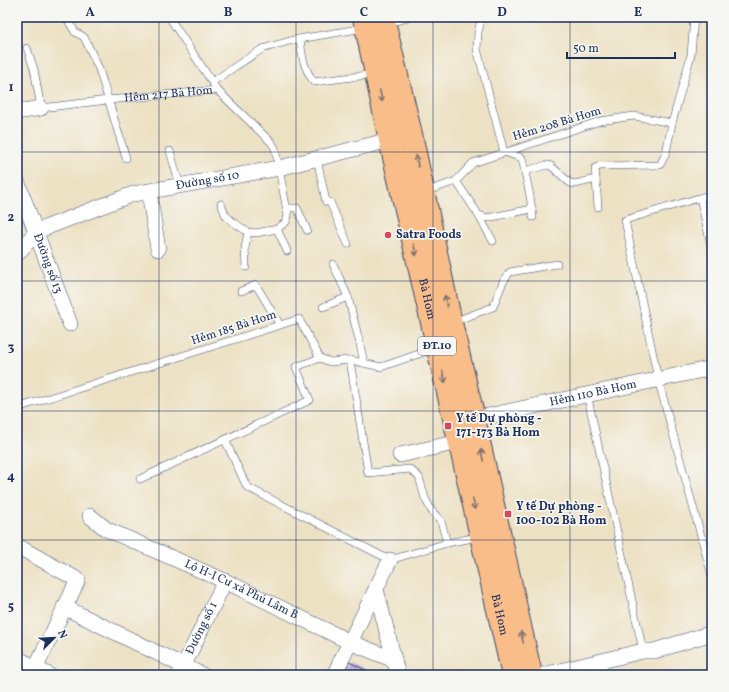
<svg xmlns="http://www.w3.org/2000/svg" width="729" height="692" font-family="Vollkorn,serif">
<rect width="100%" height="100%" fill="#f6f6f2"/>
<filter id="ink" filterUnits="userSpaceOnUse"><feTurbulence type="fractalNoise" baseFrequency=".025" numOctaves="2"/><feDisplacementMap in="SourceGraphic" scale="8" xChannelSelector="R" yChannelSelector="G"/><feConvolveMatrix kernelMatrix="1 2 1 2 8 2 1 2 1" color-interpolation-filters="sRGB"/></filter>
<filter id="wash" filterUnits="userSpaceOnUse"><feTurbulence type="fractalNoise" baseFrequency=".012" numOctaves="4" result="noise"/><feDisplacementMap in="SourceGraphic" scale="16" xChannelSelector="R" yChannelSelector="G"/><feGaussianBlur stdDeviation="0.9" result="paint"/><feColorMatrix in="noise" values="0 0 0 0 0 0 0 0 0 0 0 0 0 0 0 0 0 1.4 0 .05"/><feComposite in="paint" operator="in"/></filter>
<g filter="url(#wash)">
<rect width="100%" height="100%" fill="#ede1c3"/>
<g id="blocks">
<path fill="#b19ad0" d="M349,662l17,8 -2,5h-21z"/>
</g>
</g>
<g filter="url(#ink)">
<use href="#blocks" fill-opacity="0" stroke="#3a4a6d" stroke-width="1"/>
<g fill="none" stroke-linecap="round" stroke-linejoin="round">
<defs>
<g id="lane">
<path d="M66,17l9,15 9,5 15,32 27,89"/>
<path d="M169,17l43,65"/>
<path d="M482,17l-4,15 -1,17 27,103 18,6 8,38 3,21"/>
<path d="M387,23l24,-6"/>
<path d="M300,39c2,17 3,28 14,43l61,-8"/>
<path id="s1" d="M27,48l7,21 7,39 67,-8 109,-10 -5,-8 50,-33 31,-9 71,-12"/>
<path d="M217,90l54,52 4,6 13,68 -2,6 -9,7 -21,4 -8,-1 -15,-10 -7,-6 -5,-12"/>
<path d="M170,151l10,35"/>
<path d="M317,158l9,44h4l18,42"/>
<path d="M525,171l22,-6 4,1 19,17 5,1 21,-5 2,28"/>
<path d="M596,179l-1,-11 5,-2 60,-1 6,-12 6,-30"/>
<path d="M456,181l20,30 17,30"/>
<path d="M425,192l31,-11 17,-18 127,-42 34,-5 38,7 19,-68 3,-38"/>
<path d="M712,194l-87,26 33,159 54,197"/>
<path d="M700,198l12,51"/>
<path d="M287,208h10l10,22"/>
<path d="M479,215l8,3 45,-9"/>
<path d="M277,229l10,22"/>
<path d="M333,264l15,33 11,43 5,23"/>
<path d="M246,267l-1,-19 3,-16"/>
<path d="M241,291l15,-6 24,40"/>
<path d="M323,307l25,-10"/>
<path d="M453,322l40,-15 10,-25 7,-10 47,-8"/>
<path d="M350,360l18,113 42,-4 9,8 6,21 6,12 10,11 6,22"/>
<path d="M587,394l56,257"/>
<path d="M17,408l282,-89 21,39 10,4 20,-2 31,7 55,-19"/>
<path d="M225,440l22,47 143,73 57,-17 31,-6"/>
<path d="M140,479l170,-79 -14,-33 24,-9"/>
</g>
<g id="street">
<path d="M17,112l24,-4"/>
<path id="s2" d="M17,181l53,143"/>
<path d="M149,192l9,57"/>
<path id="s3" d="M17,254l20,-23 96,-37 146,-26 119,-30"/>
<path id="s4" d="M474,419l238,-51"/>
<path d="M400,455l59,-13"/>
<path id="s5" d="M90,516l16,13 119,52 125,61 44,18"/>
<path d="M17,546l61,34 -46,95"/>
<path d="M376,589l22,86"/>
<path d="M64,607l138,68"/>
<path d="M17,658l32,17"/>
<path id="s6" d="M179,675l46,-94"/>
<path d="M334,675l56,-115"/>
<path d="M543,675l100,-24h11l58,-18"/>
</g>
<g id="primary">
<path id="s7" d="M364,17l26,123 123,535"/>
<path d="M383,17l28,117 40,189 23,96 57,256"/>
</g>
</defs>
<use href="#lane" stroke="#3a4a6d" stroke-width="8"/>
<use href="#street" stroke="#3a4a6d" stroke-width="16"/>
<use href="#primary" stroke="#3a4a6d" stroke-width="24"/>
<use href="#lane" stroke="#fff" stroke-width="7"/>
<use href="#street" stroke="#fff" stroke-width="15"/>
<use href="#primary" stroke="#f8bd88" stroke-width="22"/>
</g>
<defs><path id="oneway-shaft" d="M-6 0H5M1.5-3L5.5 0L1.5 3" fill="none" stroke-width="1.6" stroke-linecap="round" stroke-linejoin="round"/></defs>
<g stroke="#7e6f71">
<use href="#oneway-shaft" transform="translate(381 96) rotate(78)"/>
<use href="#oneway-shaft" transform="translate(417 161) rotate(-102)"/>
<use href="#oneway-shaft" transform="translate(415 250) rotate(77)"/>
<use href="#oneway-shaft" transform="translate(446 301) rotate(-102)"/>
<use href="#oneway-shaft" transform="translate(444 377) rotate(77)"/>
<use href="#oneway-shaft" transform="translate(482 455) rotate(-102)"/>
<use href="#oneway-shaft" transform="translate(474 504) rotate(77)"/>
<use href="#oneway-shaft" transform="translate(522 637) rotate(-102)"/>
</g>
</g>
<path fill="none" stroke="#1b2f5e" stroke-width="1" stroke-opacity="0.55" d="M159,17v658M296,17v658M433,17v658M570,17v658M17,152h695M17,281h695M17,411h695M17,540h695"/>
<g fill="#d1495b" stroke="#f6f6f2" stroke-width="1.5">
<circle cx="388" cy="235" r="4"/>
<rect x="444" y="422" width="8" height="8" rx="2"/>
<rect x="504" y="510" width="8" height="8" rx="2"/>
</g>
<g text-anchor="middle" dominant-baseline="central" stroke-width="3.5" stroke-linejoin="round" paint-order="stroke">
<rect fill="#f6f6f2" stroke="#5d6b8a" stroke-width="1" x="418" y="337" width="38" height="18" rx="3"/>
<g font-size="11" font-weight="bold" fill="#1b2f5e">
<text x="437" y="346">ĐT.10</text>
</g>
<g font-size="12" fill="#1b2f5e" stroke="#f6f6f2">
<text stroke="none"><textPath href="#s1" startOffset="190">Hẻm 217 Bà Hom</textPath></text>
<text transform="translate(557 124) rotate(-17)">Hẻm 208 Bà Hom</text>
<text stroke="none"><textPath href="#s3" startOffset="209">Đường số 10</textPath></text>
<text stroke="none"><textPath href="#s2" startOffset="88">Đường số 13</textPath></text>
<text stroke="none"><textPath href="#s7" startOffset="289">Bà Hom</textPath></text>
<text transform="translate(234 328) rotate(-18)">Hẻm 185 Bà Hom</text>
<text stroke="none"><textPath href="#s4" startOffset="122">Hẻm 110 Bà Hom</textPath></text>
<text stroke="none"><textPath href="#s5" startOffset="169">Lô H-I Cư xá Phú Lâm B</textPath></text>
<text stroke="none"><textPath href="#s7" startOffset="613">Bà Hom</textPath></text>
<text stroke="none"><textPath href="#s6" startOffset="52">Đường số 1</textPath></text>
</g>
<g font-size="12" font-weight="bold" fill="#1b2f5e" stroke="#f6f6f2" text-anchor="start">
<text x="396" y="235">Satra Foods</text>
<text x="456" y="419">Y tế Dự phòng -<tspan x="456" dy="14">171-173 Bà Hom</tspan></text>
<text x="516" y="507">Y tế Dự phòng -<tspan x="516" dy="14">100-102 Bà Hom</tspan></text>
</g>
</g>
<rect width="729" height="692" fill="none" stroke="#f6f6f2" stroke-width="44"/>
<g transform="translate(54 638) rotate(66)" stroke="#f6f6f2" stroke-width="3" paint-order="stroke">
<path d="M0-3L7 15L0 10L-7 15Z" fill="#1b2f5e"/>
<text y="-6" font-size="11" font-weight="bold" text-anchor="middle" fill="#1b2f5e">N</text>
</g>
<path d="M567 52v6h108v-6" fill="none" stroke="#1b2f5e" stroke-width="2"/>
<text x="573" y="52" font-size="12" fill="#1b2f5e" stroke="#f6f6f2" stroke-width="3" paint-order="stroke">50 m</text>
<rect x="22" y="22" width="685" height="648" fill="none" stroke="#1b2f5e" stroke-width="1.5"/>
<g font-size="13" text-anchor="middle" font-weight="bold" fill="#1b2f5e">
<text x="90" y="16">A</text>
<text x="228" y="16">B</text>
<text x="364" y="16">C</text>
<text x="502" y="16">D</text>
<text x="638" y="16">E</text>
<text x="11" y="91">1</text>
<text x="11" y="221">2</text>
<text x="11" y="351">3</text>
<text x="11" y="480">4</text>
<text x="11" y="610">5</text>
</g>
</svg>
